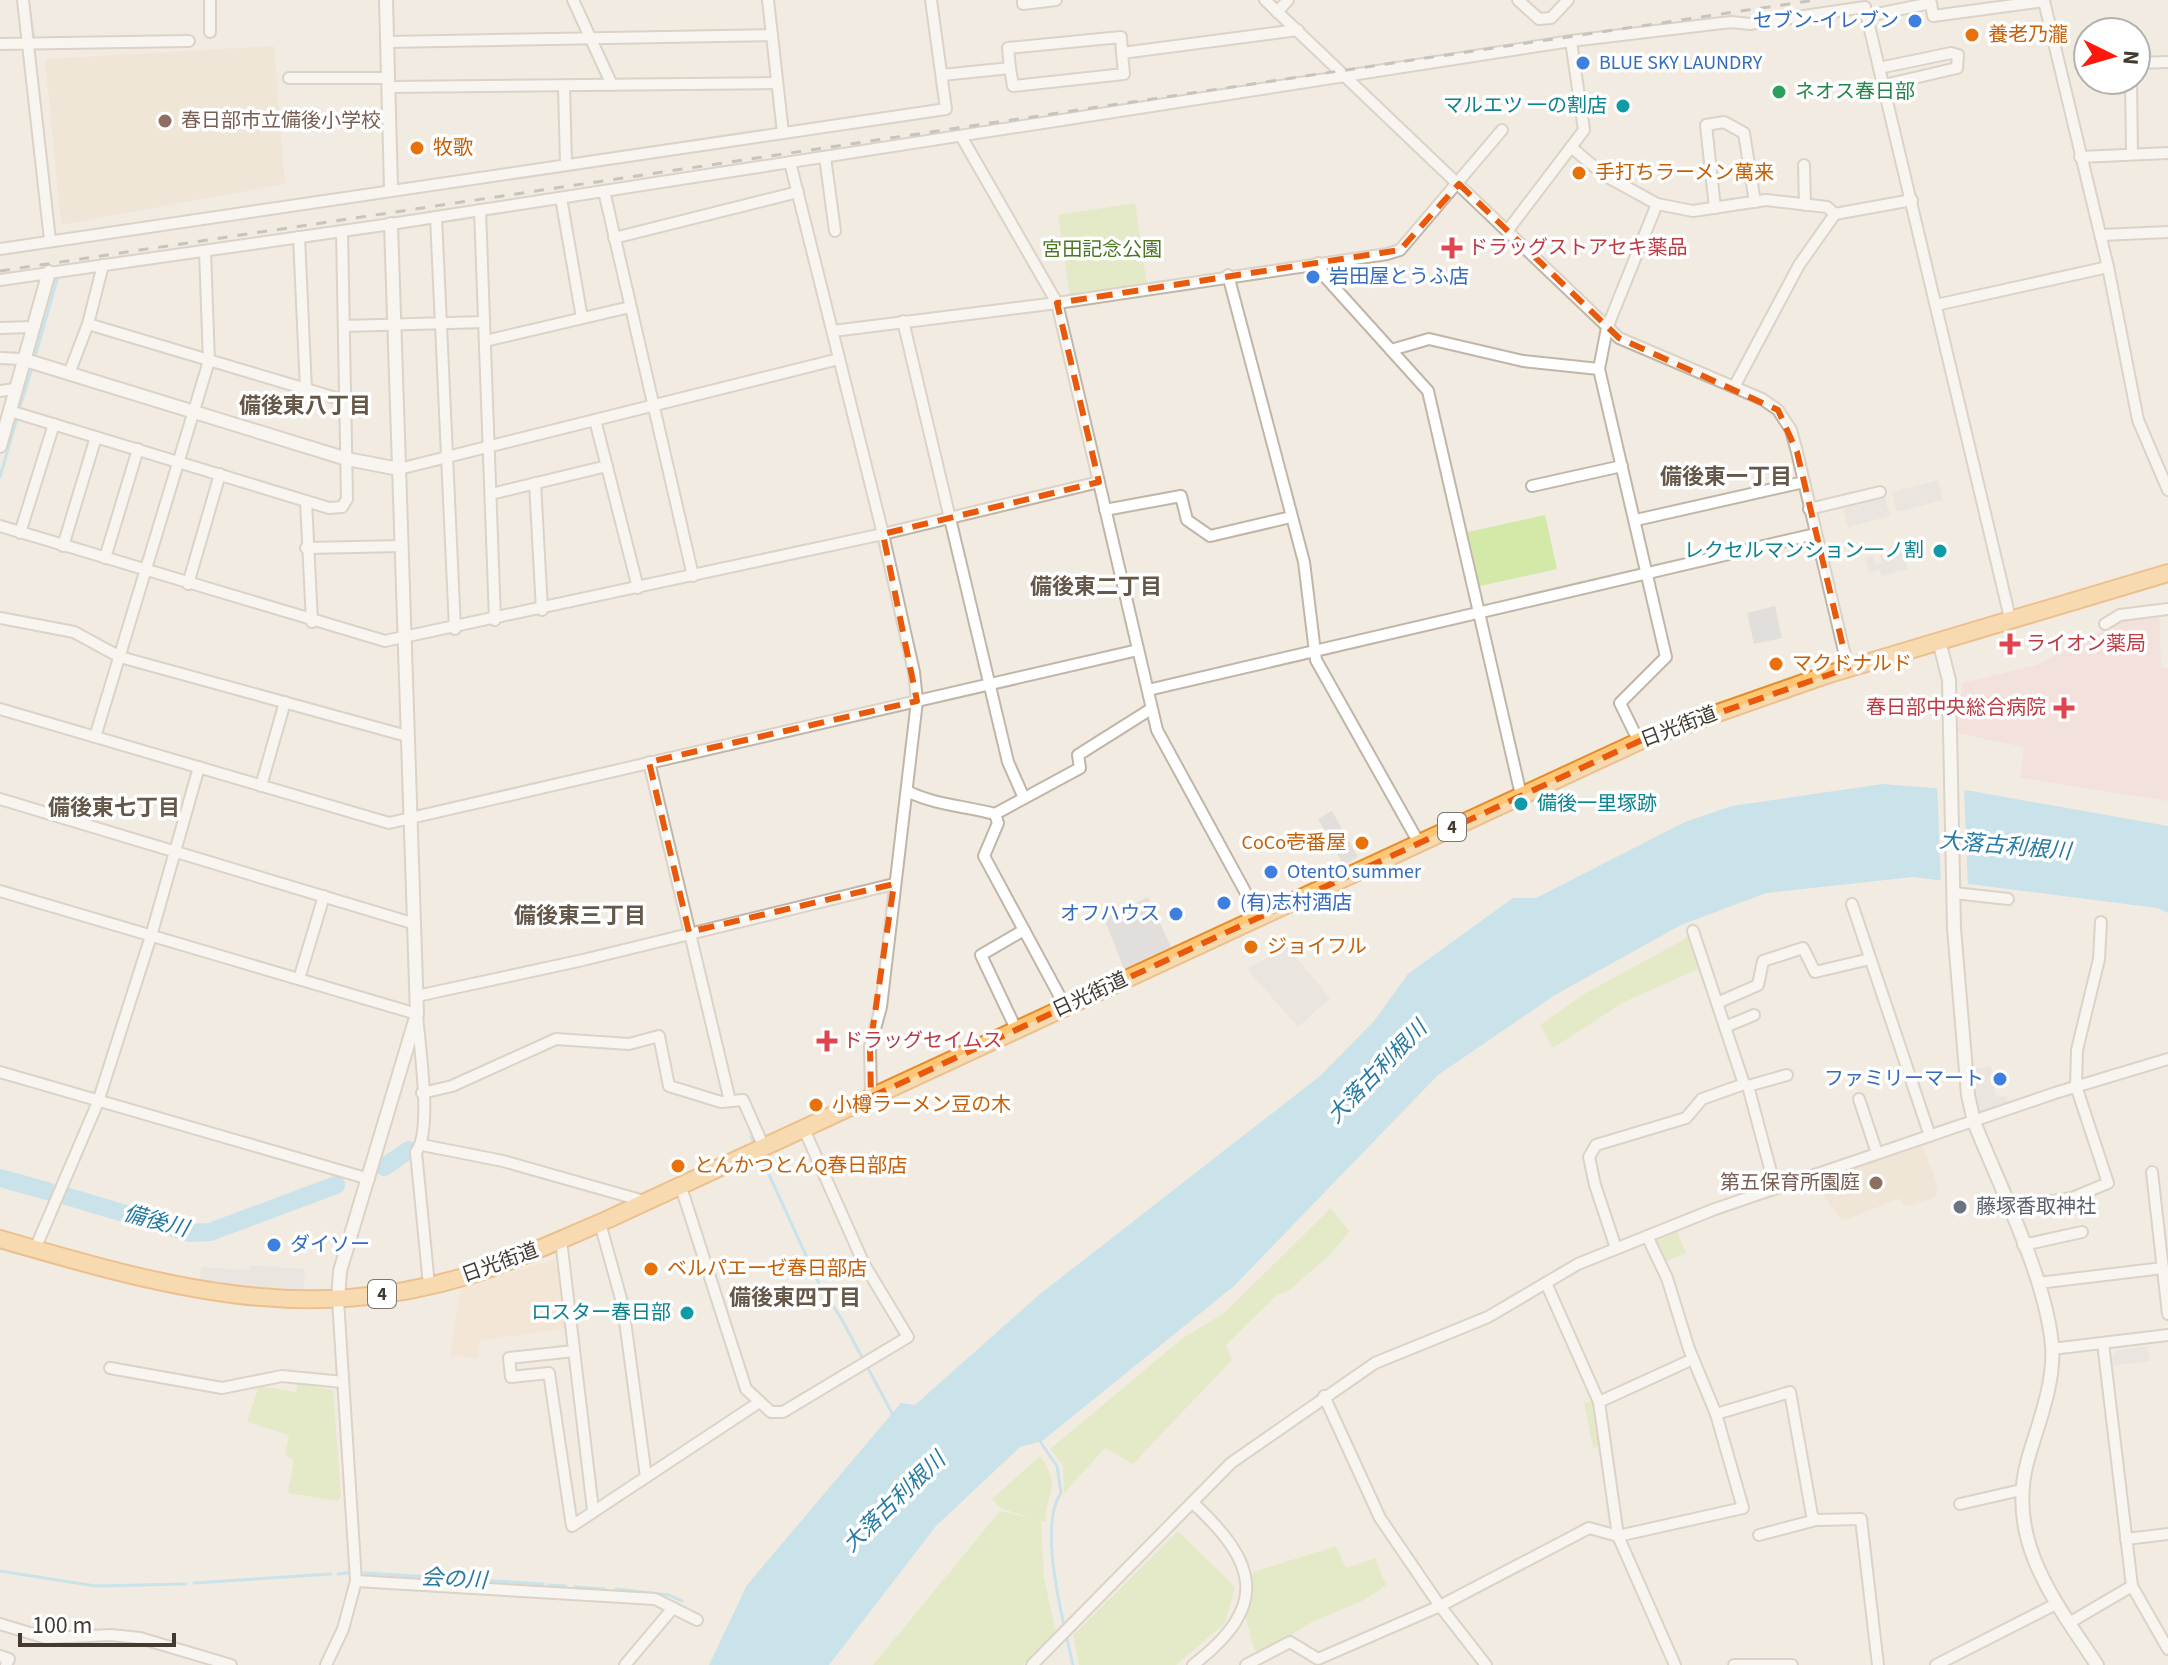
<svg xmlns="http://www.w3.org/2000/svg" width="2168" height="1665" font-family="'Source Sans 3','Noto Sans JP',sans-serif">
<rect width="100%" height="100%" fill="#f2ebe1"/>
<path fill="#f6dfca" d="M555,1259l11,69 -87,13v17l-29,-2 10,-67z"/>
<g fill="#ecdfca">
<path d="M274,46l11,138 -224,41 -16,-166z"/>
<path d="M1923,1146l14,38 -1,13 -32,10 -3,-9 -59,23 -28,-40z"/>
</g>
<path fill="#f4d5d4" d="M2159,610l2,57 7,1v133l-148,-23 4,-31 -66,-14 4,-50 75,-18 89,-47z"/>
<g fill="#d2e9a7">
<path d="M1135,203l12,82 -77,12 -12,-82z"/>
<path d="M1545,515l12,54 -77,17 -12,-54z"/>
<path d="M1690,936l10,32 -76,34 -71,46 -13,-23 44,-31z"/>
<path d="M1331,1208l18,23 -16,21 -46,40 -10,3 -51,50 6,15 -99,104 -28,-16 -41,45 -1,-28 -13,-16 133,-111 41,-25z"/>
<path d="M1676,1229l10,24 -22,9 -10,-21z"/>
<path d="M298,1384l35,6 8,106 -3,5 -50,-8 6,-32 -9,-7 4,-19 -42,-13 12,-36 37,6z"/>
<path d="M1593,1401l8,46 -8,1 -9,-45z"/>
<path d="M1040,1456c25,35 3,37 6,66l-5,-1 3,57 12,55 -33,32h-150l127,-154 34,8 -34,-11 -8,-9z"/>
<path d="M1178,1531l57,56 -10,36 -49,42h-97l-6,-30z"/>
<path d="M1336,1546l10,22 29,-10 11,27 -22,15 -54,23 -45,28h-10l-10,-35 8,-44z"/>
</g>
<g fill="#e2dedb">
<path d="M1938,480l5,20 -46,12 -5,-20z"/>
<path d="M1885,498l5,18 -42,11 -5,-18z"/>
<path d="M1902,549l6,20 -27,7 -1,-6 -11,3 -4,-15 8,-2 3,8 6,-1 -2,-8z"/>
<path d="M1775,606l7,32 -28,6 -7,-31z"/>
<path d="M1332,811l26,46 -15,8 -25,-46z"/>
<path d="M1148,897l23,50 -47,22 -20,-51z"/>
<path d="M1287,947l43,51 -32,29 -51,-58z"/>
<path d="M1991,1066l5,31 11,-1 1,10 -27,8 -4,-3 -6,-42z"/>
<path d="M250,1265l55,4 -1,21 -104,-7 1,-16 48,3z"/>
<path d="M2148,1346l2,15 -37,5 -1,-10 5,-6z"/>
</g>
<path fill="#99d7f3" d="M1883,784l88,7 197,35v87l-11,-5 -244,-31 -147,16 -85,32 -126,70 -117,80 -204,211 -192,155 -22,6 -84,79 -107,139h-120l38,-80 154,-182 14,2 125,-111 280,-218 54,-55 34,-47 105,-76h23l149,-76 47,-16z"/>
<path fill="#f2ebe1" d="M1937,784l27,3 4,100 -27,-3z"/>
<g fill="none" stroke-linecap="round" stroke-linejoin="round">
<g stroke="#99d7f3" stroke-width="3">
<path d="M29,8l5,32"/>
<path d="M34,360l24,-84"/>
<path d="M19,410l13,-42"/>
<path d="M0,477l17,-59"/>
<path d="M751,1137l4,7"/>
<path d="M760,1155l61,133 20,30 52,97"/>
<path d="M1039,1440l18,26 4,27c-20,29 -4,99 3,133"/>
<path d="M0,1571l95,15 91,-2"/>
<path d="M365,1573l178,11"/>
<path d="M338,1574l10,-1"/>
<path d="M194,1583l137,-9"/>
<path d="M549,1585l17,1"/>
<path d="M575,1587l29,2"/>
<path d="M616,1589l53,6 13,6"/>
<path d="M1066,1634l7,31"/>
</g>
<g stroke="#99d7f3" stroke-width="18">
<path d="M384,1167l25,-17"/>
<path d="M0,1178l47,13"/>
<path d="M66,1196l124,37 20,-1 126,-47"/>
</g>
<defs>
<g id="minor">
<path d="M23,0l27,240"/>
<path d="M210,0v32"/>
<path d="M573,0l39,85"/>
<path d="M768,0l15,133"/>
<path d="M1023,0v4l33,-4"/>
<path d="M1265,0l354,338 143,61 16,11 13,20 6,22 51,216"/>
<path d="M1518,0l21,19 12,-1 17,-18"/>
<path d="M1277,12l11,-12"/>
<path d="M1866,13l144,605"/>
<path d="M1867,16l64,-13 2,13 111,-15 64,266 30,153 30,70"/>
<path d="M387,42l385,-7"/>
<path d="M0,44l189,-3"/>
<path d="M2136,63l32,-1"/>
<path d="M1010,68l3,18 111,-12 -2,-21"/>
<path d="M1879,68l72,-15 7,2 -1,13 -73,17"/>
<path d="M942,75l68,-7 -2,-20 113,-11 1,16 176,-23"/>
<path d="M289,78h98"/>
<path d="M2131,80l1,74"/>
<path d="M564,86l2,78"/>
<path d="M388,87l389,-4"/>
<path d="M961,136l96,167 100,427 102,187"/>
<path d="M1571,147l33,28 53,29 36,7 73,-11 61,7 8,7 77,-14"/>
<path d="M825,157l10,74"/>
<path d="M2080,157l88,-4"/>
<path d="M790,162l93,372 31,138 3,29 -36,306 -11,40 1,50"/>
<path d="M1804,165l1,40"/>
<path d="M604,191l89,385"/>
<path d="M561,198l21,120"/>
<path d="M1715,208l-9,-83 18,-3 20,11 11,69"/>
<path d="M480,210l15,410"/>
<path d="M436,217l19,412"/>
<path d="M1508,230l76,-100 -13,-89"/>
<path d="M2101,235l67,-3"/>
<path d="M299,237l7,153"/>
<path d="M614,238l184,-46"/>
<path d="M0,249l946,-140 -15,-109"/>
<path d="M1318,263l8,15 102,113 93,404"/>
<path d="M1228,275l76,287 12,98 103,183"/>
<path d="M0,280l391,-56 1180,-183 160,-19 19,2 115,-17"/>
<path d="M1936,305l172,-38"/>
<path d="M903,321l105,441 16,36"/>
<path d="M88,324l258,77"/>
<path d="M344,326l140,-4"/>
<path d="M0,328l32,-1"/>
<path d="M833,331l224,-28 330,-49 13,-4 102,-120"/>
<path d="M485,341l145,-34"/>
<path d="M1391,350l38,-11 94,22 76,8"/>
<path d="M0,358l22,1"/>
<path d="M70,371l18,-47 15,-59"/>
<path d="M1734,387l65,-122 36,-51"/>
<path d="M0,391l15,-2"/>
<path d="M10,411l296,90 23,7 13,-1 5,-8 -5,-268"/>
<path d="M595,420l43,168"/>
<path d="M399,469l440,-110"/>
<path d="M535,483l7,127"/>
<path d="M1532,486l90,-20"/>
<path d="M491,494l116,-28"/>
<path d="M306,501l6,121"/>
<path d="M1809,509l71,-17"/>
<path d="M1105,510l76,-14 6,24 23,16 81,-19"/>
<path d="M1636,520l168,-38"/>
<path d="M0,526l385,115 498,-107 216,-52"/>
<path d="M20,533l34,-109"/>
<path d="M63,546l33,-109"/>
<path d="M306,548l96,-2"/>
<path d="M105,558l33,-109"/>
<path d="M188,584l32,-110"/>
<path d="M0,618l74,14 46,25 287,79"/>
<path d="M2105,624l15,-9 48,-6"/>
<path d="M1148,690l667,-156"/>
<path d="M0,709l389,114 749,-173"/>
<path d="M95,737l114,-376 -4,-110"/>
<path d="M1639,742l-19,-39 46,-46 -67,-288 8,-41 50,-124"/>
<path d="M649,762l81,339"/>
<path d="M261,786l24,-84"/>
<path d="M909,792c27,13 56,14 86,22l85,-46 -2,-13 73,-46"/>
<path d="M0,799l412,124"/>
<path d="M995,814l3,9 -14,33 81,150"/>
<path d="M0,891l417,123c2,30 16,117 -1,138l13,133"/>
<path d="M1954,893l54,6"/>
<path d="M1852,904l78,232"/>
<path d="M1693,931l51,153 4,2 27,101"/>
<path d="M299,979l25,-83"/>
<path d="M417,996l166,-36 311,-76"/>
<path d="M1717,1003l41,-18 5,-24 40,-13 12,24 55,-13"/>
<path d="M1725,1027l29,-12"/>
<path d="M1016,1029l-35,-74 43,-25"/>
<path d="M0,1072l369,107"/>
<path d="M1748,1086l39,-11"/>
<path d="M422,1093l30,-7 104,-47 73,5 30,-8 10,50 52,16 22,-2 20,45"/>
<path d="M1859,1099l18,54"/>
<path d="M422,1145l81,16 141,40"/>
<path d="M2152,1172l16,142"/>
<path d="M680,1184l66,205 25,23h12l125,-75 -44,-73 -61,-137"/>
<path d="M2008,1208l64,-10 36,-15 -32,-97 1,-36 22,-91 2,-37"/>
<path d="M600,1223l23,83 23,171"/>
<path d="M561,1240l32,270"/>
<path d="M2023,1245l59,-13"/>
<path d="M1616,1248l-21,-63 -6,-28 7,-12 90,-27 16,-19 42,-15"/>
<path d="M35,1249l63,-147 53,-166 48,-169"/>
<path d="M1546,1283l53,119 19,134 57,129"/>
<path d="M2038,1283l125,-15"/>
<path d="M2103,1343l29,243 36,63"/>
<path d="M2052,1349l116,-14"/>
<path d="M574,1351l-65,7 2,19 38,-4 23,153 186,-123"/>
<path d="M110,1368l112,20 60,-12 61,6"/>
<path d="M1324,1396l56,122 60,88 46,59"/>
<path d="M1599,1402l94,-43"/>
<path d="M1716,1414l74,-22 22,123 4,5 45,-1 17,146"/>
<path d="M1193,1503c65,60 77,103 0,162"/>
<path d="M1960,1504l61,-14"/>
<path d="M1759,1535l57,-15"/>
<path d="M2126,1539l42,-5"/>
<path d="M356,1581l299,18 42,21"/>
<path d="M2069,1623l63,-37"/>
<path d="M0,1624l46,14 65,-3 29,3 91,27"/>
<path d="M0,1656l9,3 -3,6"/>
<path d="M326,1665l17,-36 13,-48 -18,-281"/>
<path d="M625,1665l48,-57"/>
<path d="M1032,1665l199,-202 144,-100 113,-46 90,-53 137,-55 340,-116 113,-34"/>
<path d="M1246,1665l44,-23 28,17 122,-53 149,-78 29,8 125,-28 -27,-94 -27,-65 -22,-71 -20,-42"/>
<path d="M1734,1665h58"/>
<path d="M1936,1665l120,-61"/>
</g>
<g id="tertiary">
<path d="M386,0l5,188"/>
<path d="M22,359l325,100 52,10"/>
<path d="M0,446l49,-174"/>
<path d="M1939,641l10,39 5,248 14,167 6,27c25,63 73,158 78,224 3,37 -14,78 -24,113 -23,81 27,142 69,206"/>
<path d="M338,1300l2,-29 77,-257 -26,-790"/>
</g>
<path id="trunk" d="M0,1239c162,47 302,88 470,36 45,-14 87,-34 130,-52l1044,-484 182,-64 342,-102"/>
</defs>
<use href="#minor" stroke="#c0b5a7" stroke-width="14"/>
<use href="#tertiary" stroke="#c0b5a7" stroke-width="16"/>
<use href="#trunk" stroke="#e48d29" stroke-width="20"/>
<use href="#minor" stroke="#fff" stroke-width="10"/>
<use href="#tertiary" stroke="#fff" stroke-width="12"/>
<use href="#trunk" stroke="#ffc676" stroke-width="16"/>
<path stroke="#939393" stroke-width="3" stroke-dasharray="10 10" stroke-linecap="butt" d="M0,271l1815,-271"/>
</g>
<path d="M0 0H2168V1665H0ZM1459,184l160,154 159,72 19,42 51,216 -204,71 -773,358 -1,-50 24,-163 -205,48 -40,-170 268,-61 -34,-167 216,-52 -42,-179 343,-53z" fill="#f2ebe1" fill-opacity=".55" fill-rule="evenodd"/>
<path fill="none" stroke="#e8590c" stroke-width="6" stroke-dasharray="16 10" stroke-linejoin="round" d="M1459,184l160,154 159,72 19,42 51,216 -204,71 -773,358 -1,-50 24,-163 -205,48 -40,-170 268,-61 -34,-167 216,-52 -42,-179 343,-53z"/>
<g fill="#3f7fe0" stroke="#fff" stroke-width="3">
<circle cx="1915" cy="21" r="8"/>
<circle cx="1583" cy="63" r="8"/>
<circle cx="1313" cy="277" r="8"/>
<circle cx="1271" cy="872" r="8"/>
<circle cx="1224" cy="903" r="8"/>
<circle cx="1176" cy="914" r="8"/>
<circle cx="2000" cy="1079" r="8"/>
<circle cx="274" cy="1245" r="8"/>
</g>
<g fill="#e8710a" stroke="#fff" stroke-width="3">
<circle cx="1972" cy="35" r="8"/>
<circle cx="417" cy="148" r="8"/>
<circle cx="1579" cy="173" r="8"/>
<circle cx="1776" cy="664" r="8"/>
<circle cx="1362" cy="843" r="8"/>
<circle cx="1251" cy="947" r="8"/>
<circle cx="816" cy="1105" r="8"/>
<circle cx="678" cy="1166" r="8"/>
<circle cx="651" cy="1269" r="8"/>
</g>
<circle fill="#2e9e5b" stroke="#fff" stroke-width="3" cx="1779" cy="92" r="8"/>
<g fill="#0f9aa8" stroke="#fff" stroke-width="3">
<circle cx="1623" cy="106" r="8"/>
<circle cx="1940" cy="551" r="8"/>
<circle cx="1521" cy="804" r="8"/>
<circle cx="687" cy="1313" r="8"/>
</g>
<g fill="#8d6e63" stroke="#fff" stroke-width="3">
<circle cx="165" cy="121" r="8"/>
<circle cx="1876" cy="1183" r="8"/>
</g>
<g fill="#e0444e" stroke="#fff" stroke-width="3">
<path d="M1448 236h8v8h8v8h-8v8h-8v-8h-8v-8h8z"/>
<path d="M2006 632h8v8h8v8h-8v8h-8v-8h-8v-8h8z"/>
<path d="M2060 696h8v8h8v8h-8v8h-8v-8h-8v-8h8z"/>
<path d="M823 1029h8v8h8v8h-8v8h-8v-8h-8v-8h8z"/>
</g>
<circle fill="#6b7280" stroke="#fff" stroke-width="3" cx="1960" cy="1207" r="8"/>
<g text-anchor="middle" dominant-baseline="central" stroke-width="7" stroke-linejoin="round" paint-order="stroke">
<g fill="#fff" stroke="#7b7670" stroke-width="2">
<rect x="1438" y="813" width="28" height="28" rx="6"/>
<rect x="368" y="1280" width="28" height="28" rx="6"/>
</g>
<g font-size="18" font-weight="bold" fill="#433b32">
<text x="1452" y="827">4</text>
<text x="382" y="1294">4</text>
</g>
<g font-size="20" fill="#366cbe" stroke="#fff" text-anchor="start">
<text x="1899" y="21" text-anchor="end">セブン-イレブン</text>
<text x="1599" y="63">BLUE SKY LAUNDRY</text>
<text x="1329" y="277">岩田屋とうふ店</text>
<text x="1287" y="872">OtentO summer</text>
<text x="1240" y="903">(有)志村酒店</text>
<text x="1160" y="914" text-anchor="end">オフハウス</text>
<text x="1984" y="1079" text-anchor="end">ファミリーマート</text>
<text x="290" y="1245">ダイソー</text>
</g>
<g font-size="20" fill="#c56008" stroke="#fff" text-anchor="start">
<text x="1988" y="35">養老乃瀧</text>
<text x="433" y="148">牧歌</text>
<text x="1595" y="173">手打ちラーメン萬来</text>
<text x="1792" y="664">マクドナルド</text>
<text x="1346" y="843" text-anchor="end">CoCo壱番屋</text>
<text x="1267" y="947">ジョイフル</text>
<text x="832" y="1105">小樽ラーメン豆の木</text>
<text x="694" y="1166">とんかつとんQ春日部店</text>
<text x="667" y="1269">ベルパエーゼ春日部店</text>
</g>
<g font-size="20" fill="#27864d" stroke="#fff" text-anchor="start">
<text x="1795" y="92">ネオス春日部</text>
</g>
<g font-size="20" fill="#0d838f" stroke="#fff" text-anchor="end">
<text x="1607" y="106">マルエツ 一の割店</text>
<text x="1924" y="551">レクセルマンション一ノ割</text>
<text x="1537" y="804" text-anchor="start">備後一里塚跡</text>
<text x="671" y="1313">ロスター春日部</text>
</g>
<g font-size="20" fill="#785e54" stroke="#fff" text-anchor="start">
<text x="181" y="121">春日部市立備後小学校</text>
<text x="1860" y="1183" text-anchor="end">第五保育所園庭</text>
</g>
<g font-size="20" fill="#be3a42" stroke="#fff" text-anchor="start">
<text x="1468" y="248">ドラッグストアセキ薬品</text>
<text x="2026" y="644">ライオン薬局</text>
<text x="2046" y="708" text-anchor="end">春日部中央総合病院</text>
<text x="843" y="1041">ドラッグセイムス</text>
</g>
<g font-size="20" fill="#4b7724" stroke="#fff">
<text x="1102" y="250">宮田記念公園</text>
</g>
<g font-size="20" fill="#433b32" stroke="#fff">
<text transform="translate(1679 727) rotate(-21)">日光街道</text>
<text transform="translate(1090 995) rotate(-25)">日光街道</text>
<text transform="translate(500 1263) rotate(-20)">日光街道</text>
</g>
<g font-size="20" fill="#5b616d" stroke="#fff" text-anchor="start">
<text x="1976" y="1207">藤塚香取神社</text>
</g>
<g font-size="22" font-weight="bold" fill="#665849" stroke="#fff">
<text x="305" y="406">備後東八丁目</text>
<text x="1726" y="477">備後東一丁目</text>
<text x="1096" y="587">備後東二丁目</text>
<text x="114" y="808">備後東七丁目</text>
<text x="580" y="916">備後東三丁目</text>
<text x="795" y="1298">備後東四丁目</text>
</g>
<g font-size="22" font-style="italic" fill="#267aa3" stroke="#fff">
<text transform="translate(2005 846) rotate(5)">大落古利根川</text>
<text transform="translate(1377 1072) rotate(-46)">大落古利根川</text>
<text transform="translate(156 1221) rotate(15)">備後川</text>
<text transform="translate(894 1502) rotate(-44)">大落古利根川</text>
<text transform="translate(454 1579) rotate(3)">会の川</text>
</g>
</g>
<g transform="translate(2112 56) rotate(95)"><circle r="38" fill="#ffffff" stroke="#b4b1ad" stroke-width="2"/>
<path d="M0-6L14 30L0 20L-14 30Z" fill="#ff180b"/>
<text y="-12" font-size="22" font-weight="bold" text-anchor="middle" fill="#433b32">N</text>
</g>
<path d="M20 1633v12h154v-12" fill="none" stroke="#433b32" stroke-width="4"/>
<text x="32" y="1633" font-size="24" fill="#433b32" stroke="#ffffff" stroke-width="6" paint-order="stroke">100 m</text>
</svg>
